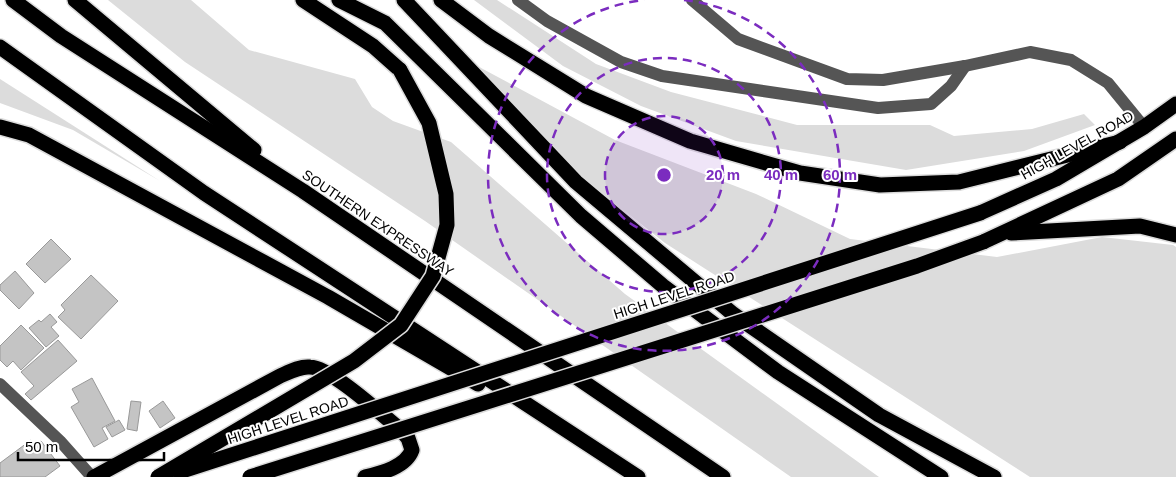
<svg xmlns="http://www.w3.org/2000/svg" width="1176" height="477" font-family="Helvetica,sans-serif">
<rect width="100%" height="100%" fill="#fff"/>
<g fill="#dcdcdc">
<path d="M108,0h83l58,50 106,29 17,28 21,14 58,21 174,152 254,183h-88l-366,-256 -240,-159z"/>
<path d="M474,0h23l99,64 75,28 126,33h133l24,11 78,-7 52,-15 11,11 -71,26 -118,19 -170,-29 -95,-35 -78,-40z"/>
<path d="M453,53l162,87 141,54 94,45 147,18 105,-20 71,8 3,2v230h-146l-365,-234 -131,-103z"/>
<path d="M0,79l160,102 -87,-51 -73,-27z"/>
</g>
<g fill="#c4c4c4" stroke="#999">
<path d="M51,239l20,20 -26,24 -19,-19z"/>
<path d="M15,271l19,22 -15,16 -19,-19v-5z"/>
<path d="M91,275l27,26 -37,38 -23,-22 7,-7 -4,-5z"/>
<path d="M50,314l7,8 -6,5 8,9 -13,11 -17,-19 10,-8 2,2z"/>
<path d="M21,325l23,23 -23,22 -8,-9 -6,6 -7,-7v-14z"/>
<path d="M58,340l19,21 -46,39 -6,-6 9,-8 -13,-14z"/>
<path d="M92,378l23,43 -13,7 6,11 -14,8 -23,-40 8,-5 -7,-13z"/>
<path d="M131,401l10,1 -4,29 -10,-2z"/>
<path d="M163,401l12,17 -15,10 -11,-17z"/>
<path d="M119,420l6,10 -13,7 -6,-10z"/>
<path d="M31,440l4,5 6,-4 19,25 -15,11h-45v-14z"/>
</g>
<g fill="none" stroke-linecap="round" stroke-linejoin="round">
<defs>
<g id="highway">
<path d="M13,0l48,36 242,155 420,286"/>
<path d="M75,0l179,150"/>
<path d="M303,0l70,46 27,24"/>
<path d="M339,0l46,23 196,193 82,70 115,86 163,105"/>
<path d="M404,0l172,182 157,132 146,101 115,62"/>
<path d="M441,0l48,36 97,60 104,45 110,32 80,12 79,-3 161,-40"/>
<path d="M0,47l204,146 434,284"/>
<path d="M0,127l29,8 299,162 150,87"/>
<path d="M980,213l76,-34 88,-52 32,-23"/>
<path d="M1011,233l129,-7 36,9"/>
<path d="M983,242l135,-63 58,-40"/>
<path d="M94,477l186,-101c9,-4 20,-10 30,-9 22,1 73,49 92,64l6,7 4,12c-6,17 -31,23 -47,27"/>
</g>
</defs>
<use href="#highway" stroke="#dbdbdb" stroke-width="18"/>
<g stroke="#555" stroke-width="12">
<path d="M518,0l29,21 74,41 41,14 216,32 53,-4 20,-18 14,-20"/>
<path d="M692,0l46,39 109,40 36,1 82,-14 65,-14 41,8 37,23 36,44"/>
<path d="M0,384l60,57 32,36"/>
</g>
<use href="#highway" stroke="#000" stroke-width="15"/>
<defs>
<g id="highway-bridge">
<path d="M179,472l801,-259"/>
<path d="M158,477l196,-116 47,-36 32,-49 14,-51 -1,-31 -17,-71 -29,-53"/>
<path d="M250,477l667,-211 66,-24"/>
</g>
</defs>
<use href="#highway-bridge" stroke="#dbdbdb" stroke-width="18" stroke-linecap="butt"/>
<use href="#highway-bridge" stroke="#000" stroke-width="15"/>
</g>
<circle cx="664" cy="175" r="59" fill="#7b2cbf" fill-opacity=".12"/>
<g fill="none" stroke="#7b2cbf" stroke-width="2.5" stroke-dasharray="9 6">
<circle cx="664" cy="175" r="59"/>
<circle cx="664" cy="175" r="117"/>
<path d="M684 0A176 176 0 1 1 644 0"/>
</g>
<g text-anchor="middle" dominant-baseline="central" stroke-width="4" stroke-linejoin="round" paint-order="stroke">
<g font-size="14" fill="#000" stroke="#fff">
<text transform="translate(1077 145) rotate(-29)">HIGH LEVEL ROAD</text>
<text transform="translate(378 223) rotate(34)">SOUTHERN EXPRESSWAY</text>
<text transform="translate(674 295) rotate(-18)">HIGH LEVEL ROAD</text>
<text transform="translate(288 420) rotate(-18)">HIGH LEVEL ROAD</text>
</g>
</g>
<circle cx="664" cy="175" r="8" fill="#7b2cbf" stroke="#fff" stroke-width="2.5"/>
<g font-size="15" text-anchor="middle" font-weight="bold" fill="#7b2cbf" stroke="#fff" stroke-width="4" stroke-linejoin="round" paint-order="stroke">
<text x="723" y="180">20 m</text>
<text x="781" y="180">40 m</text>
<text x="840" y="180">60 m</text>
</g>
<path d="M18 452v8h146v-8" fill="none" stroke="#000000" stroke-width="2.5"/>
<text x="25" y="452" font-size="15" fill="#000000" stroke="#ffffff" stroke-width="4" paint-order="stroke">50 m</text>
</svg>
